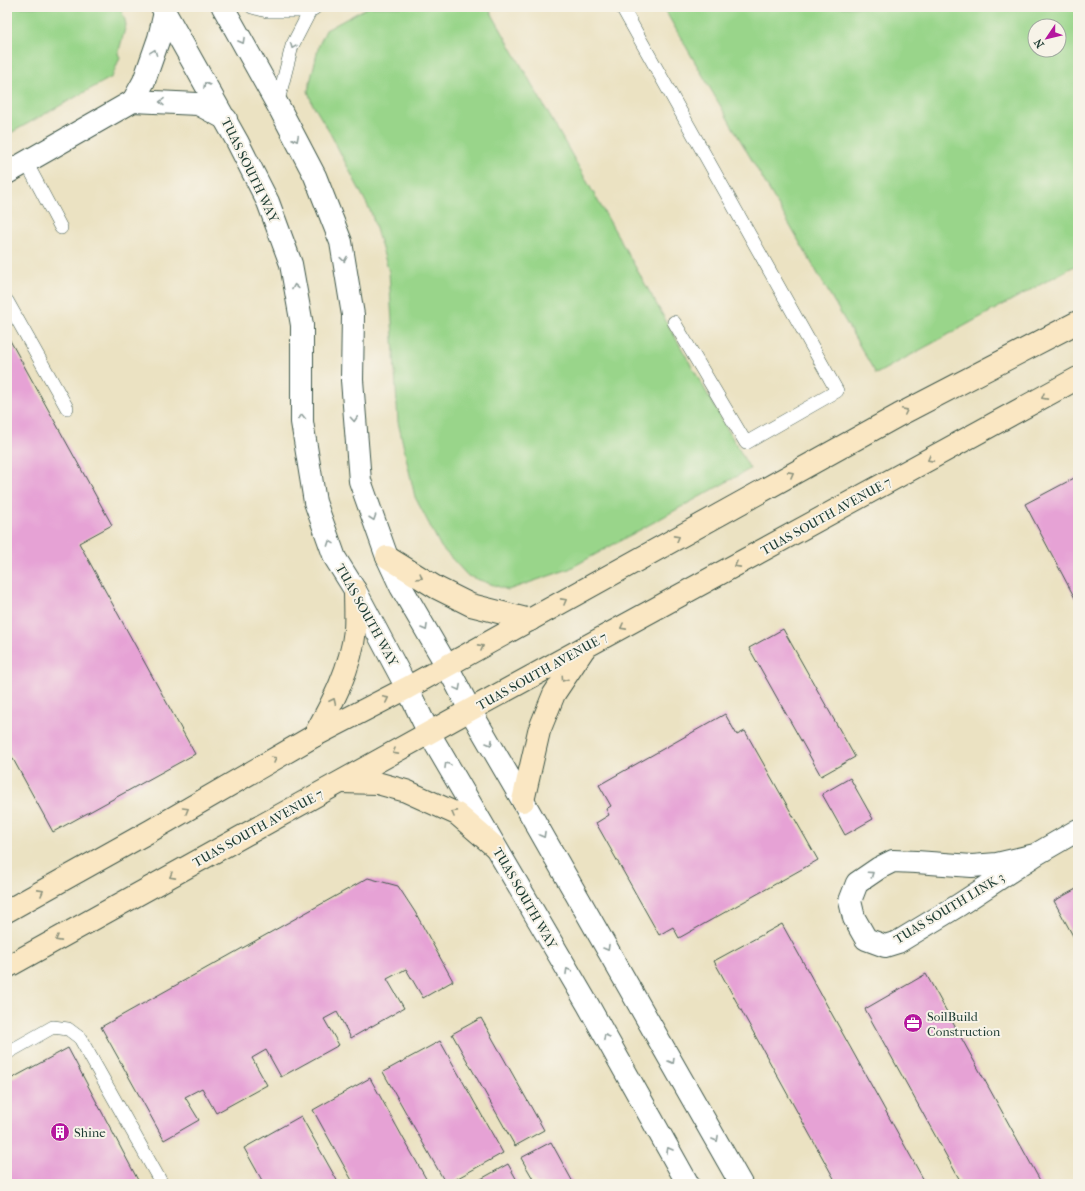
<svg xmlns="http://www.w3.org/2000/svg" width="1085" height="1191" font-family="'IM FELL French Canon',serif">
<rect width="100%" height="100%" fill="#f7f3e8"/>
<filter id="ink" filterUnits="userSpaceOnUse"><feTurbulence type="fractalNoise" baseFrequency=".025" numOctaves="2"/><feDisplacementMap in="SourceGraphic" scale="8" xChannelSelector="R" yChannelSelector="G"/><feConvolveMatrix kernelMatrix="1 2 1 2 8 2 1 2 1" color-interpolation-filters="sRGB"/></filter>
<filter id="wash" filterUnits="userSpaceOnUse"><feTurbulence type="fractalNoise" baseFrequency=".012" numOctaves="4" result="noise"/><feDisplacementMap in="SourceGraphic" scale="16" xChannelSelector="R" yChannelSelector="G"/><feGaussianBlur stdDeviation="0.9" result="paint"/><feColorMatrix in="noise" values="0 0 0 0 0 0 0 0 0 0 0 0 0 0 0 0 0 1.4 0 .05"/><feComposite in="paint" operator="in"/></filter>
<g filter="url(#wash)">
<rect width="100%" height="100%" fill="#ebe2c2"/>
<g fill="#99d58a" stroke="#5c895f" fill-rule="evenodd">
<path d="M7,7h113l5,13 1,5 -8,29 2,3 -8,20 -105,58z"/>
<path d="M368,7h120l262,462 -181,100 -61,21 -40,-14 -27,-29 -26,-50 -17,-75 -9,-150 -18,-60 -41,-79 -18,-30 -4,-12 11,-46 7,-15z"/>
<path d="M663,7h415v257l-202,110zM1035,26h24v24h-24z"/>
</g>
<g id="blocks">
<g fill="#e6a2d5">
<path d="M7,335l105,190 -33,18 116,211 -142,78 -46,-84z"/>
<path d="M1078,476v128l-53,-100z"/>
<path d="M783,629l72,128 -34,19 -72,-128z"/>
<path d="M725,714l12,21 8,-4 73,129 -139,78 -6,-11 -14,8 -63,-112 13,-8 -3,-6 5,-3 -12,-21z"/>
<path d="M850,778l23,41 -28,16 -23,-41z"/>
<path d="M368,878l30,8 17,26 38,69 -30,17 -17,-29 -19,10 17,29 -53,30 -14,-26 -13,7 15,26 -58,32 -15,-27 -14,8 15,27 -51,28 -14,-25 -17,9 14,23 -35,20 -63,-113z"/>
<path d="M1078,888v57l-24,-44z"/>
<path d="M782,924l144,260h-89l-123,-223z"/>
<path d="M926,974l116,210h-80l-97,-175z"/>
<path d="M481,1018l63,112 -29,16 -63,-112z"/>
<path d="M440,1041l63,112 -56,31h-1l-63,-112z"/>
<path d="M68,1048l72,136h-133v-103z"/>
<path d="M370,1078l32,58 27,48h-75l-41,-74z"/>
<path d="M301,1116l33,59 5,9h-75l-20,-36z"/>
<path d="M551,1142l23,42h-38l-15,-26z"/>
<path d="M508,1164l11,20h-47z"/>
</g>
</g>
</g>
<g filter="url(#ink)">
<use href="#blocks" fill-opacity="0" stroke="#3e5649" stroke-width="1"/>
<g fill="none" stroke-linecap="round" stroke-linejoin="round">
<defs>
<g id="lane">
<path d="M252,7l15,4h43l5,-3"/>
<path d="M622,7l215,384 -91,52 -72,-121"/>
<path d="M277,105l15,-59 18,-35"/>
<path d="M26,162l35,66"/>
<path d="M7,301l60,107"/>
<path d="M7,1053l46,-26 15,2 12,9 82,146"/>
</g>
<g id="street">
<path d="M162,7l75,134 31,61 23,62 11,61v97l13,80 20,56 20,32 52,98 22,45 159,272 100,179"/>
<path d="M223,7l58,104 34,65 26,66 12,73 -1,65 8,101 27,76 14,30 46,79 23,44 53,91 218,383"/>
<path d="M133,101l11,-20 15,-43 6,-26"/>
<path d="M7,173l126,-72 65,3 28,15"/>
<path d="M1035,855l-38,9 -25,2 -56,-4 -23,-1 -14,7 -22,15 -7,18 4,17 12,21 19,7 13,-4 61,-37 76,-50 43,-25"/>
</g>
<g id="secondary">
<path d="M387,557l50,31 34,17 59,15"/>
<path d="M314,736c19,-34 37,-68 41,-106 1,-14 0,-27 0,-40"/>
<path d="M342,782l35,1 29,8 51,23 38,33"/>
<path d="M523,801l16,-70 15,-37 30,-45"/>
<path d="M7,911l145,-81 162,-94 93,-48 492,-273 179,-93"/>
<path d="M7,967l463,-257 608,-332"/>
</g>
</defs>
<use href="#lane" stroke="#3e5649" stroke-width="14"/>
<use href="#street" stroke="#3e5649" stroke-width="24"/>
<use href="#secondary" stroke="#3e5649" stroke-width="24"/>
<use href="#lane" stroke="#fff" stroke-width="13"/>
<use href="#street" stroke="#fff" stroke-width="22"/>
<use href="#secondary" stroke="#fae7c3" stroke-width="22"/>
</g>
<defs><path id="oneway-chevron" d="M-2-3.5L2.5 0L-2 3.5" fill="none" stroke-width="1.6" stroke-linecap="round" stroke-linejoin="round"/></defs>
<g stroke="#8f9e9a">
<use href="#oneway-chevron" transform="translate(242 41) rotate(61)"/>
<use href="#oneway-chevron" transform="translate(293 46) rotate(111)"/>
<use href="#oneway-chevron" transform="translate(154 52) rotate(-69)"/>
<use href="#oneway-chevron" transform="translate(206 85) rotate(-119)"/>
<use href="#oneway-chevron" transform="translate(162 102) rotate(-179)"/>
<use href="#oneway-chevron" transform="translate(296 139) rotate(63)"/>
<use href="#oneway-chevron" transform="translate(344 259) rotate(81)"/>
<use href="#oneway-chevron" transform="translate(295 287) rotate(-100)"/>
<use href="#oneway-chevron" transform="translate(302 417) rotate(-91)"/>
<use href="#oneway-chevron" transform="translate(354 419) rotate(86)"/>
<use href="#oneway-chevron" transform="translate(373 518) rotate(71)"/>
<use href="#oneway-chevron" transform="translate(330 543) rotate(-110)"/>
<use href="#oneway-chevron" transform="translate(425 628) rotate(60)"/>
<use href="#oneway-chevron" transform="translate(458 688) rotate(62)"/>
<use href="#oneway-chevron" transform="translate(490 743) rotate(60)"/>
<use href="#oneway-chevron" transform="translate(447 765) rotate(-120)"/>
<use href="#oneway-chevron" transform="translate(543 835) rotate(60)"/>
<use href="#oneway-chevron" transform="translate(871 874) rotate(-34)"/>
<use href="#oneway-chevron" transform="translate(607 948) rotate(60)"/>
<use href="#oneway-chevron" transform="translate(568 971) rotate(-120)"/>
<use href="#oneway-chevron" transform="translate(606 1037) rotate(-119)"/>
<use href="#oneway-chevron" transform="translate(672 1061) rotate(60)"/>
<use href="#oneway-chevron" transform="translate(716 1139) rotate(61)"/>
<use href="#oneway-chevron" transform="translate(669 1150) rotate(-119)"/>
</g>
<g stroke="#8c927c">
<use href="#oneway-chevron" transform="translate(1044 397) rotate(151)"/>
<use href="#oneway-chevron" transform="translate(905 411) rotate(-27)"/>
<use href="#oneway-chevron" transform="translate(930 459) rotate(151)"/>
<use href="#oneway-chevron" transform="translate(791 474) rotate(-29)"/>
<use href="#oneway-chevron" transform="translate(677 538) rotate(-29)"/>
<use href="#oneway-chevron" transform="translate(737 565) rotate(152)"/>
<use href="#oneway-chevron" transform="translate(420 577) rotate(32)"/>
<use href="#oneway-chevron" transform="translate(564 601) rotate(-29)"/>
<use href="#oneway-chevron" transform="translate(623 627) rotate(152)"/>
<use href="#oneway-chevron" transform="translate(481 647) rotate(-29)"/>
<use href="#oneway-chevron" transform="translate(564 679) rotate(124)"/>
<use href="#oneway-chevron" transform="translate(386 699) rotate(-27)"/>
<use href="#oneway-chevron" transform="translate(333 701) rotate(-65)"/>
<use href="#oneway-chevron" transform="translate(395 752) rotate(151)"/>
<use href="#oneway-chevron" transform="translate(274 759) rotate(-30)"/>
<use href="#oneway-chevron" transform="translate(186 810) rotate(-30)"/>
<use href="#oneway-chevron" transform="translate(454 813) rotate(-151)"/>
<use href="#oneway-chevron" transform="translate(172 876) rotate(151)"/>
<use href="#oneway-chevron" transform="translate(41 892) rotate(-29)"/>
<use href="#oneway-chevron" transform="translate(58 939) rotate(151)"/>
</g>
</g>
<defs>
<symbol id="office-disc" viewBox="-11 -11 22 22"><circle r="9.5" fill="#b5179e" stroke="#f7f3e8"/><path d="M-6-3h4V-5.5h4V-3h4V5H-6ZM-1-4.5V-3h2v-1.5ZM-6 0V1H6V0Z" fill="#fff"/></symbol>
<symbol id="building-disc" viewBox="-11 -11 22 22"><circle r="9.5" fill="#b5179e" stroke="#f7f3e8"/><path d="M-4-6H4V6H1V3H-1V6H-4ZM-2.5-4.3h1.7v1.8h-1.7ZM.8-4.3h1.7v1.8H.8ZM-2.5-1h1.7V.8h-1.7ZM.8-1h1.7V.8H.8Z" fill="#fff"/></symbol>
</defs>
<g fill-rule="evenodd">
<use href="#office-disc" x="902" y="1012" width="22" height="22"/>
<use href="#building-disc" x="49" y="1121" width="22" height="22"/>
</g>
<g text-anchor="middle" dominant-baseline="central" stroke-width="4" stroke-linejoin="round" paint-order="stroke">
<g font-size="13" fill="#1f3d34" stroke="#f7f3e8">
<text transform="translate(250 170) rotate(64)">TUAS SOUTH WAY</text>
<text transform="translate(826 516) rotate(-29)">TUAS SOUTH AVENUE 7</text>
<text transform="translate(367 615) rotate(61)">TUAS SOUTH WAY</text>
<text transform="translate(542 671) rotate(-29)">TUAS SOUTH AVENUE 7</text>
<text transform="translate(258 828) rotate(-29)">TUAS SOUTH AVENUE 7</text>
<text transform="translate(525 898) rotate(60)">TUAS SOUTH WAY</text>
<text transform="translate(949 908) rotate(-31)">TUAS SOUTH LINK 3</text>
</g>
<g font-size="13" fill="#1f3d34" stroke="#f7f3e8" text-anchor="start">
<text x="927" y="1016">SoilBuild<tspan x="927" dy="15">Construction</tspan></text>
<text x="74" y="1132">Shine</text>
</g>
</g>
<rect width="1085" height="1191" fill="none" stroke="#f7f3e8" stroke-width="24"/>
<g transform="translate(1047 38) rotate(235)"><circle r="19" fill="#f7f3e8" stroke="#a1aaa0"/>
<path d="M0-3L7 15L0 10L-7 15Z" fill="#b5179e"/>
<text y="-6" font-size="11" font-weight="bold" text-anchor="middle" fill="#1f3d34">N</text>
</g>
</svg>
